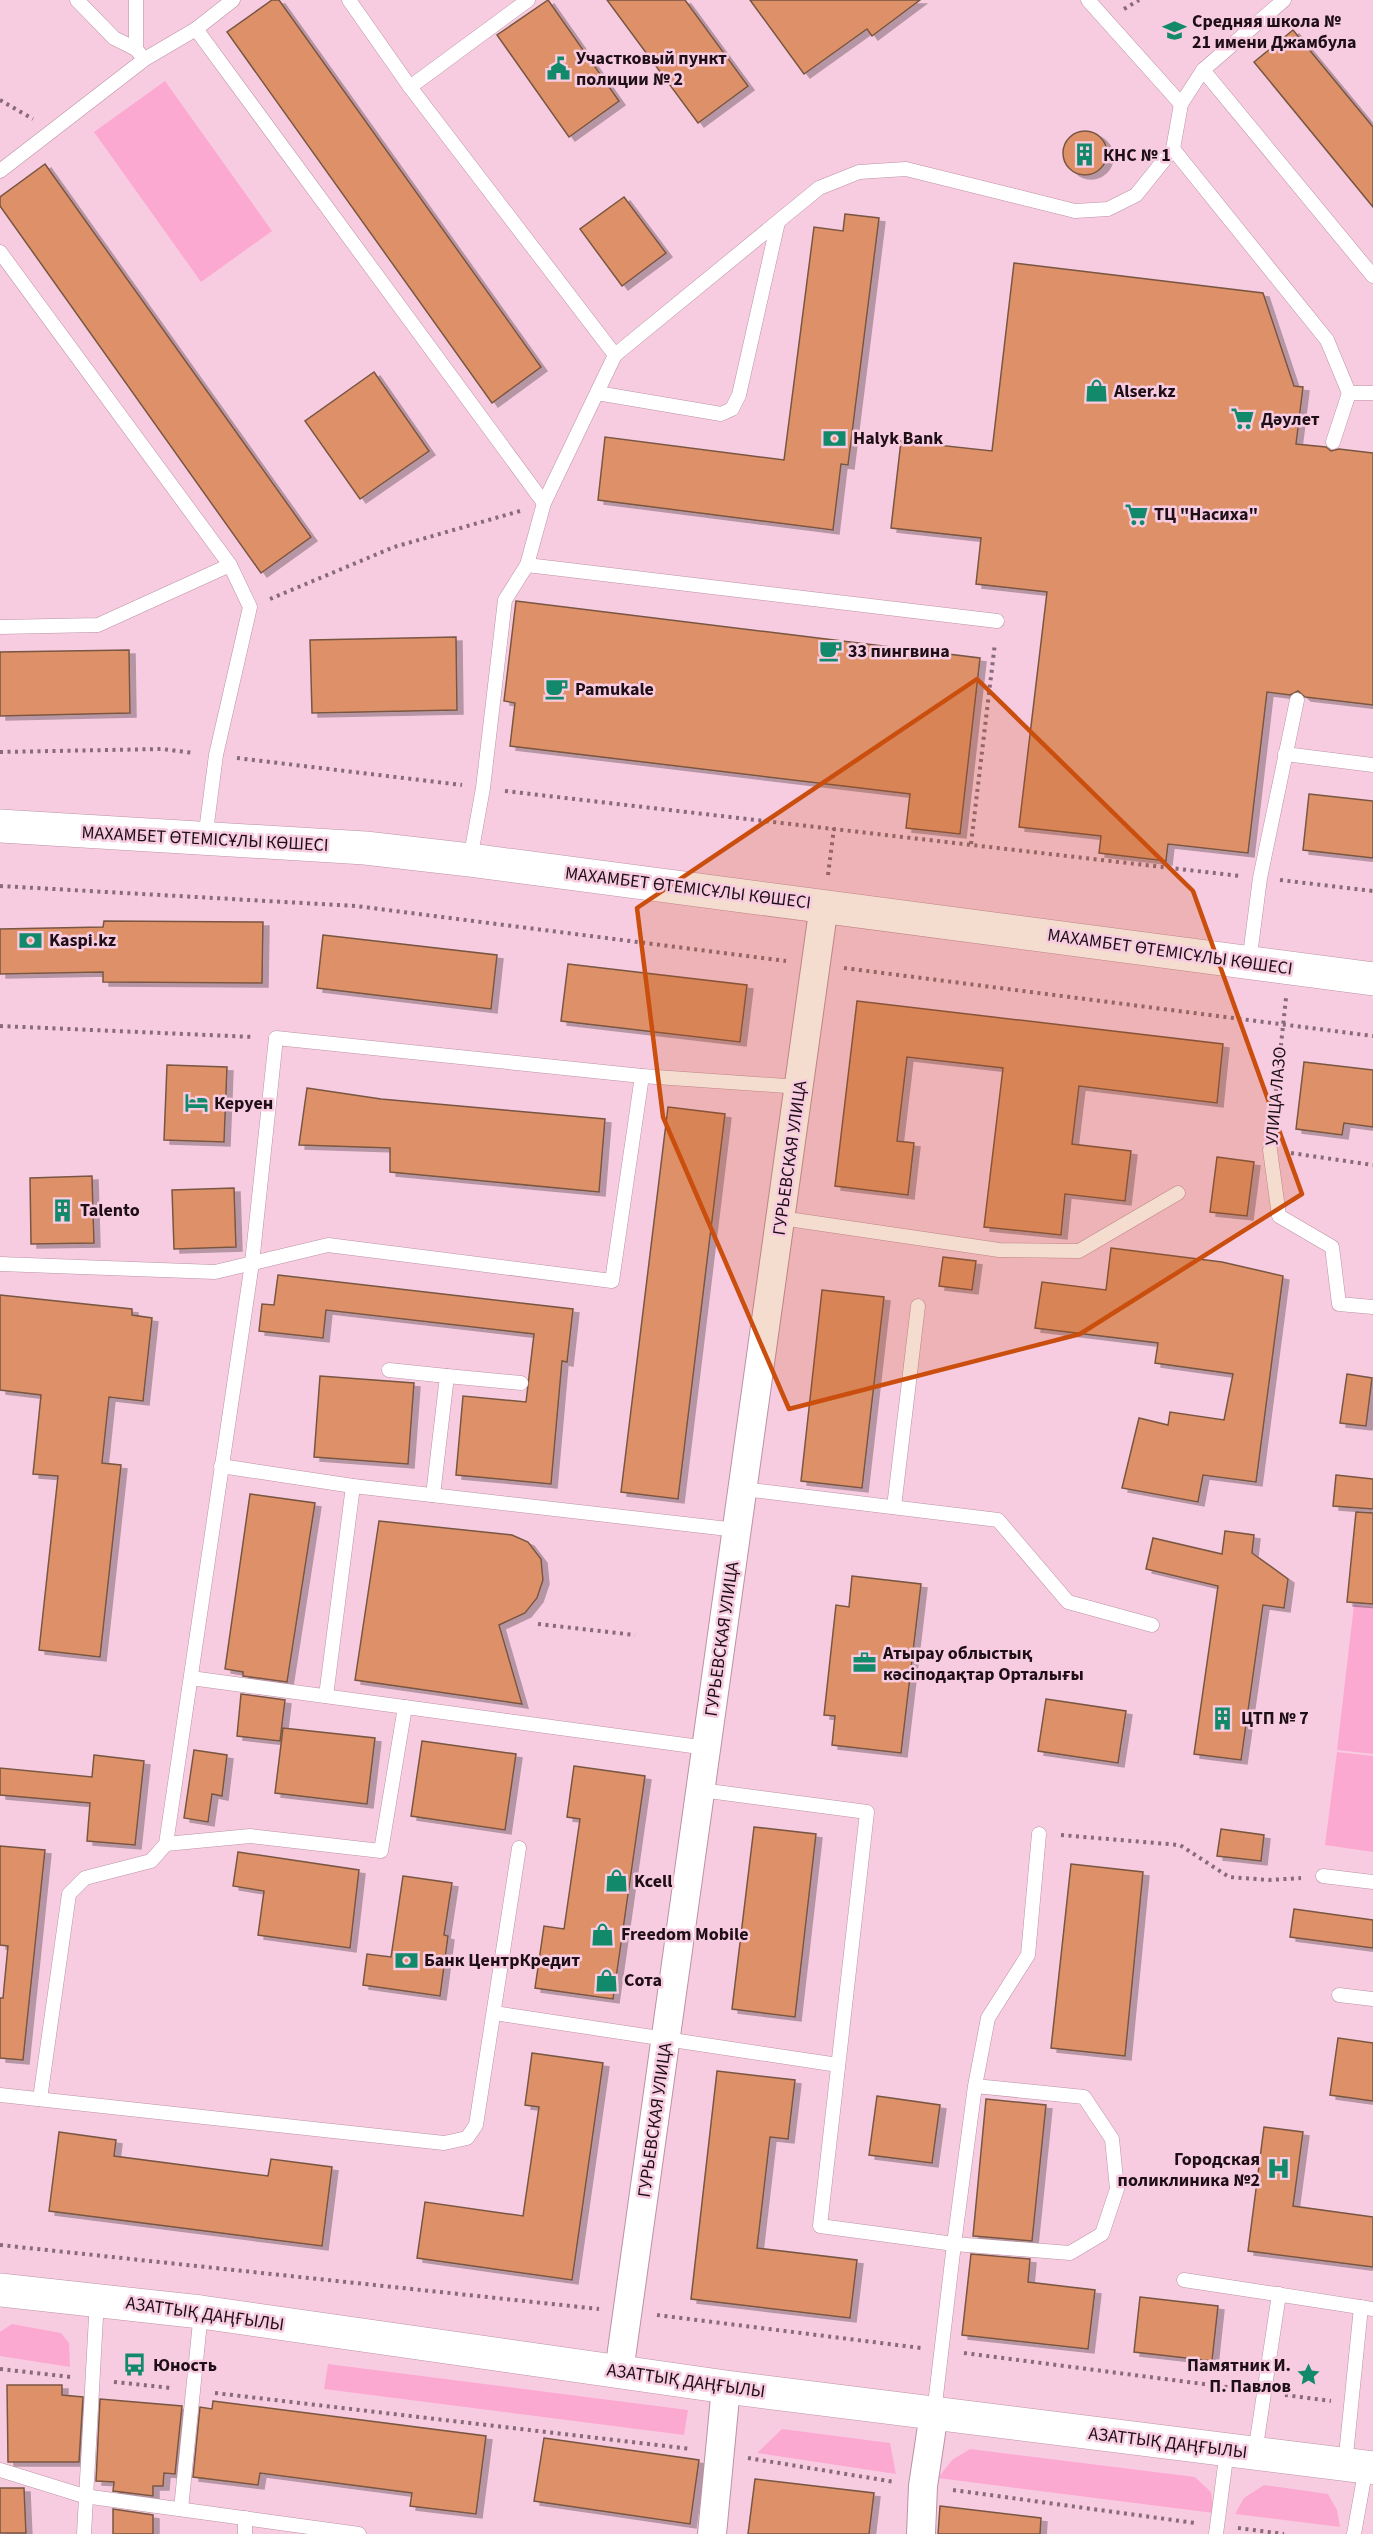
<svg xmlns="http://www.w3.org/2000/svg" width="1373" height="2534" font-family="'Source Sans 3',sans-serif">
<defs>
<filter id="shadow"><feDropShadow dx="6" dy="4" stdDeviation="0" flood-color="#0004"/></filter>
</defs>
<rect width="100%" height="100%" fill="#f8cce0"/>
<g fill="#fca9d1">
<path d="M165,81l107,150 -71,51 -107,-150z"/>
<path d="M1354,1605l19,2v147l-36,-4z"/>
<path d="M1337,1752l36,4v96l-48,-7z"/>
<path d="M12,2324l49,9 8,10 1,24 -70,-11v-24z"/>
<path d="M328,2364l360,46 -4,25 -360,-46z"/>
<path d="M782,2429l108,14 6,31 -139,-21z"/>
<path d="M970,2449l225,28 16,15 3,21 -276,-35 14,-18z"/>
<path d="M1264,2485l64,9 9,16 3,17 -105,-13 9,-16z"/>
</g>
<g fill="#de9167" stroke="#795643" stroke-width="1.5" filter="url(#shadow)">
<path d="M272,0h7l262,367 -49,36 -265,-371z"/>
<path d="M548,0l71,101 -50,36 -72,-102z"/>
<path d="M607,0h78l63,86 -50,37z"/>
<path d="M750,0h170l-48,36 -5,-7 -63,45z"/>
<path d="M1293,30l80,97v80l-119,-145z"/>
<circle cx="1085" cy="153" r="22"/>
<path d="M45,164l266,373 -50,36 -261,-367v-9z"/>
<path d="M624,197l42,56 -44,33 -42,-57z"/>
<path d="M845,214l34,4 -31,247 -7,-1 -8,66 -235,-30 7,-63 179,23 30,-233 29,4z"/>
<path d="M1014,263l249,30 31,93 9,1 -7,57 30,3 5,4 8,-2 34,4v252l-68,-8 -7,-6 -8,4 -23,-3 -19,161 -80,-9 -2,17 -67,-8 2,-17 -82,-9 28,-235 -71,-8 5,-46 -90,-10 10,-87 91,10z"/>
<path d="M374,372l55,79 -69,48 -55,-78z"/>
<path d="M516,601l464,57 -20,176 -54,-6 4,-34 -400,-48 5,-43 -11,-2z"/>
<path d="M456,637l1,73 -145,3 -2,-73z"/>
<path d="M129,650l1,63 -130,3v-64z"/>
<path d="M1309,794l64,7v57l-70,-8z"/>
<path d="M104,921l159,1 -1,61 -159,-1v-10l-103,2v-45l103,-2z"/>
<path d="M323,935l174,20 -6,54 -174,-21z"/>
<path d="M568,964l179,21 -7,57 -179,-21z"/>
<path d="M857,1001l366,43 -6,59 -138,-17 -7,58 59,7 -6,50 -60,-7 -4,41 -77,-8 19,-159 -96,-11 -10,84 17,2 -6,52 -73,-9z"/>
<path d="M1304,1062l69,8v57l-29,-4 -2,12 -46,-6z"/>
<path d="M167,1065l60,2 -3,75 -60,-2z"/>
<path d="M307,1088l74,11 224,20 -6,73 -209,-20v-24l-91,-3z"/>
<path d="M668,1107l57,7 -47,385 -57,-7z"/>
<path d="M1217,1157l37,5 -7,54 -37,-4z"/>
<path d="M92,1176l2,67 -63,1 -1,-66z"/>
<path d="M234,1188l2,59 -62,2 -2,-59z"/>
<path d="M1111,1248l111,14 61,14 -27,206 -53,-7 -5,27 -76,-14 17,-70 29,7 2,-13 54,8 9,-46 -78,-11 3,-20 -123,-15 7,-46 64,8z"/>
<path d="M943,1257l33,4 -4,29 -33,-4z"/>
<path d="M278,1275l295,34 -6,53 -5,-1 -11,123 -95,-9 7,-79 63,6 8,-68 -208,-24 -3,28 -64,-7 3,-27 12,1z"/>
<path d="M822,1290l62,7 -22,191 -61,-7z"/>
<path d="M0,1295l132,14v6l20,3 -9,83 -34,-4 -7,66 19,2 -21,192 -61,-7 19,-174 -25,-2 8,-79 -41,-5z"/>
<path d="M1347,1374l25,4 -6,48 -26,-3z"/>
<path d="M320,1376l94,7 -6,81 -94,-7z"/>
<path d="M1336,1475l37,4v30l-40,-3z"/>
<path d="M250,1494l65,9 -28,179 -44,-6v-4l-18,-3z"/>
<path d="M1356,1512l17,1v91l-26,-2z"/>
<path d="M379,1521l133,14 16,7 13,17 2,21 -6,18 -12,15 -26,12 23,79 -167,-24z"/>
<path d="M1225,1531l29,4 -2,18 36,26 -4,29 -21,-3 -22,155 -47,-6 24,-168 -72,-17 7,-31 69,16z"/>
<path d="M852,1576l69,8 -20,169 -69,-8 3,-29 -11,-1 12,-110 13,2z"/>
<path d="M241,1694l44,6 -5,41 -43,-5z"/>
<path d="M1046,1699l80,12 -8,52 -80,-12z"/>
<path d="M283,1728l92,10 -8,66 -92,-11z"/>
<path d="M422,1741l94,13 -11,76 -94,-14z"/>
<path d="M194,1750l33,5 -5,41 -10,-2 -4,28 -24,-4z"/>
<path d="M94,1755l50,6 -9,84 -48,-4 3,-38 -90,-8v-27l92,9z"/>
<path d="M574,1766l71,10 -32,223 -78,-11 9,-62 20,3 16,-110 -13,-2z"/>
<path d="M754,1827l62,7 -21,183 -63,-8z"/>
<path d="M1221,1829l43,6 -3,26 -44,-5z"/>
<path d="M0,1846l45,4 -22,210 -23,-2v-60h3l5,-52 -8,-1z"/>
<path d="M238,1852l121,18 -9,78 -92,-13 6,-44 -31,-5z"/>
<path d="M1071,1864l72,8 -18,184 -74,-8z"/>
<path d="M403,1876l49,7 -8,52 4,1 -8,60 -77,-11 4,-31 24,3z"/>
<path d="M1294,1909l79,11v28l-83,-11z"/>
<path d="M1338,2038l35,5v58l-43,-6z"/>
<path d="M532,2053l71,10 -31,217 -155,-22 8,-56 98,14 16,-109 -14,-2z"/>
<path d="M717,2071l78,9 -7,59 -18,-2 -13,111 100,12 -7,58 -159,-19z"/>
<path d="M877,2096l63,9 -8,58 -63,-8z"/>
<path d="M986,2099l60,6 -14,136 -59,-5z"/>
<path d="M1264,2127l39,5 -10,74 80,11v50l-125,-16z"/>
<path d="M59,2132l57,8 -2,16 154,20 3,-17 61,8 -10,79 -273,-35z"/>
<path d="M971,2254l59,5 -2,23 67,8 -7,59 -126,-14z"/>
<path d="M1140,2297l78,9 -6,55 -78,-9z"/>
<path d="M7,2385h55v10l21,2 -4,65h-71z"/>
<path d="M100,2399l82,7 -7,68 -11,-1 -1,13h-10v10l-40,-5 1,-9 -18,-1z"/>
<path d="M213,2401l273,35 -10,78 -66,-8 2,-13 -152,-20 -2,12 -65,-8 7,-70 12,2z"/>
<path d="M544,2438l155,22 -9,64 -156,-23z"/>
<path d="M755,2479l119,14 -5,41h-121z"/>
<path d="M0,2488h24l2,45h-26z"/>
<path d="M940,2506l101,12 -1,16h-102z"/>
<path d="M113,2509l40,6v19h-40z"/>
</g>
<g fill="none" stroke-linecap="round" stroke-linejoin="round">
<defs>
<g id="lane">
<path d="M77,0l37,38 22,11"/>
<path d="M136,0v49l4,5"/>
<path d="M233,0l-37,29 348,474"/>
<path d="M349,0l61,87 205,268"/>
<path d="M1088,0l93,104"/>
<path d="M1203,70l170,206"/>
<path d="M410,87l118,-87"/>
<path d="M1173,149l154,191 22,53"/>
<path d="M0,171l145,-112 51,-30"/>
<path d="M0,252l230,313"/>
<path d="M597,393l124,21 11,-5 7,-14 39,-173"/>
<path d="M1333,442l16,-49h24"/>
<path d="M527,565l470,56"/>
<path d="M0,627l98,-2 132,-60 20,42 -34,148 -11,84"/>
<path d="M1285,754l88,11"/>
<path d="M470,860l13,-72 22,-188 22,-35 17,-62 71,-148 204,-167 40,-16 47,-3 169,42 33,-2 28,-14 37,-46 8,-45 22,-34 81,-70"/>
<path d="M1249,963l11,-85 37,-178"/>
<path d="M1270,1150l9,66 53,31 7,57 34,3"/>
<path d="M781,1218l218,32 80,1 99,-58"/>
<path d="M0,1264l215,8 113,-27 284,36 30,-205"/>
<path d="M389,1370l58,6 -14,119"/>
<path d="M447,1376l74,7"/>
<path d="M221,1466l132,20 384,44"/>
<path d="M744,1489l254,31 70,82 84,23"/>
<path d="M894,1507l24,-201"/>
<path d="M191,1678l516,70"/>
<path d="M326,1696l27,-210"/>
<path d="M701,1790l166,22 -47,414 134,18 -20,169"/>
<path d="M166,1844l84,-8 131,15 24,-144"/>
<path d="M1323,1876l50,6"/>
<path d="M1339,1995l34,4"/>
<path d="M494,2013l344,52"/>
<path d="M975,2086l109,11 28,42 5,50 -15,45 -32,19 -116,-9 21,-158 13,-68 40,-63 11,-121"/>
<path d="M0,2095l444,48 23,-5 9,-13 43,-277"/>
<path d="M40,2099l29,-205 16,-16 66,-17 15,-17 86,-581 24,-225 366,38 158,11"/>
<path d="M1184,2280l189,29"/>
<path d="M1255,2453l24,-159"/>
<path d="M1345,2465l16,-158"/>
<path d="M0,2470l84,26 275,38"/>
<path d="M181,2509l20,-197"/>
<path d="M245,2518v16"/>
<path d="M84,2534l13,-235"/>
<path d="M1216,2534l11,-84"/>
<path d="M1354,2534l12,-67"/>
</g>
<g id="street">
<path d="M619,2372l205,-1467"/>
<path d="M712,2534l14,-147"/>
<path d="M921,2534l2,-48 11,-73"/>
</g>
<path id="secondary" d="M0,2290l201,22 525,75 647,81"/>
<path id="primary" d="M0,826l365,22 105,12 903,119"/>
</defs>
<use href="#lane" stroke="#bb92a4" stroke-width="15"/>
<use href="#street" stroke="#bb92a4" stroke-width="30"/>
<use href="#secondary" stroke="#bb92a4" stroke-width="34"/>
<use href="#primary" stroke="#bb92a4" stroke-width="34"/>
<g stroke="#886b78" stroke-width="4" stroke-dasharray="3 4.5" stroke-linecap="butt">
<path d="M1124,9l15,-9"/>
<path d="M0,100l33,19"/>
<path d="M270,599l124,-52 126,-36"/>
<path d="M0,752l162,-3 32,4"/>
<path d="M237,758l225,27"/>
<path d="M505,791l735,85"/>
<path d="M971,844l24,-201"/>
<path d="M828,875l6,-47"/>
<path d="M1280,880l93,11"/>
<path d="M0,886l356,20 430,55"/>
<path d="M844,968l529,68"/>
<path d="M0,1026l254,11"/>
<path d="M1272,1128l14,-130"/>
<path d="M1291,1153l82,12"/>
<path d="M538,1624l97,11"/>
<path d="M1061,1835l119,10 49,32 40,3 32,-2"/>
<path d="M0,2245l599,64"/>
<path d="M657,2315l264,33"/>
<path d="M964,2353l278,36"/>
<path d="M0,2369l71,8"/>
<path d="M114,2382l58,6"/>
<path d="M215,2393l476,56"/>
<path d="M1285,2395l46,6"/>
<path d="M748,2458l147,24"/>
<path d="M953,2490l242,33"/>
<path d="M1238,2528l46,6"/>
</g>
<use href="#lane" stroke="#fff" stroke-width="14"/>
<use href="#street" stroke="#fff" stroke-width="28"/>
<use href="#secondary" stroke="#fff" stroke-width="33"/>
<use href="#primary" stroke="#fff" stroke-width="33"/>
</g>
<path fill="#ca4e0e" fill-opacity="0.2" stroke="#ca4e0e" stroke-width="4.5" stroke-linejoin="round" d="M977,679l216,212 109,303 -222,140 -291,75 -126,-292 -26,-209z"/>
<defs>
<symbol id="school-bare" viewBox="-9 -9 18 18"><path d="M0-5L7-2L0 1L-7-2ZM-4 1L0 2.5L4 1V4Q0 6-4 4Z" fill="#11896a" stroke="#f8cce0" stroke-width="2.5" paint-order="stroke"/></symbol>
<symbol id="civic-bare" viewBox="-9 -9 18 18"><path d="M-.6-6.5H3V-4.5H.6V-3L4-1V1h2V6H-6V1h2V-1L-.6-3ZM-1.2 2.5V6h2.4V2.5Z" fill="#11896a" stroke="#f8cce0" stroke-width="2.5" paint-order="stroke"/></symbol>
<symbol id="building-bare" viewBox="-9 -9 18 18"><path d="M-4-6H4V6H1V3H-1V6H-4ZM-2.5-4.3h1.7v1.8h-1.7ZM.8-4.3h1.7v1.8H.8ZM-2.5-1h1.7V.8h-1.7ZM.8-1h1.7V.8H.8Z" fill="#11896a" stroke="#f8cce0" stroke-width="2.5" paint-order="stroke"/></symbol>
<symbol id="shop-bare" viewBox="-9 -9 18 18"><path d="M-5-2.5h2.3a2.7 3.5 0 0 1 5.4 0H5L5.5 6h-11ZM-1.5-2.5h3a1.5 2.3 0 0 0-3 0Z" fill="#11896a" stroke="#f8cce0" stroke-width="2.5" paint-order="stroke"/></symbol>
<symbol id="supermarket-bare" viewBox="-9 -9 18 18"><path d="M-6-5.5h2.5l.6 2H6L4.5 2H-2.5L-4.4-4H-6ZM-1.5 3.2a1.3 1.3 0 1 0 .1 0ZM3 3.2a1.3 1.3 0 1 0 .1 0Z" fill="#11896a" stroke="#f8cce0" stroke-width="2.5" paint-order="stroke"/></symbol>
<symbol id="bank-bare" viewBox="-9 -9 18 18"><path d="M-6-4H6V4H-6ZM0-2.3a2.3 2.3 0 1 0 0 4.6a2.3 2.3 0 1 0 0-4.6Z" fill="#11896a" stroke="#f8cce0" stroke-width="2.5" paint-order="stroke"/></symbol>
<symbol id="cafe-bare" viewBox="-9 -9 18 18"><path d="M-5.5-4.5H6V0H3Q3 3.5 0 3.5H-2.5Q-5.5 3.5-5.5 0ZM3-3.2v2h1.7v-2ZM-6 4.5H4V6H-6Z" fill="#11896a" stroke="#f8cce0" stroke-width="2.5" paint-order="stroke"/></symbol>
<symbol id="hotel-bare" viewBox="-9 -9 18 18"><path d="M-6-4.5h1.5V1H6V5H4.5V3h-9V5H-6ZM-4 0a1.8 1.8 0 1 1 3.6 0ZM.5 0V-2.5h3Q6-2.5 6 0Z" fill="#11896a" stroke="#f8cce0" stroke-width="2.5" paint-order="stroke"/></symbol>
<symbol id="office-bare" viewBox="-9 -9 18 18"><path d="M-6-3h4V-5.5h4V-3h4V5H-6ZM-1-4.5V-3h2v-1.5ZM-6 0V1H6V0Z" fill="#11896a" stroke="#f8cce0" stroke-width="2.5" paint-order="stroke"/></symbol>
<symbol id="hospital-bare" viewBox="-9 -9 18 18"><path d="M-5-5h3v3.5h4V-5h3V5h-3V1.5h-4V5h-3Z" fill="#11896a" stroke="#f8cce0" stroke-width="2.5" paint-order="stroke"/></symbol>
<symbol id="bus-bare" viewBox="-9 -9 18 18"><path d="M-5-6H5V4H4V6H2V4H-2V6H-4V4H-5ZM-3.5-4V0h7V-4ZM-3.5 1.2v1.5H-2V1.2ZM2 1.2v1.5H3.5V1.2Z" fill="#11896a" stroke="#f8cce0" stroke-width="2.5" paint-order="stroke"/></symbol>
<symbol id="sight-bare" viewBox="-9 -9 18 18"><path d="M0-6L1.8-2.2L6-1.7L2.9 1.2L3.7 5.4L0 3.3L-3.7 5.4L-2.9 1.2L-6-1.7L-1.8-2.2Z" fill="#11896a" stroke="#f8cce0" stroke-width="2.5" paint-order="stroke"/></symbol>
</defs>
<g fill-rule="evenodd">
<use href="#school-bare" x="1158" y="14" width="33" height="33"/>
<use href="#civic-bare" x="542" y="52" width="33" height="33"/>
<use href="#building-bare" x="1068" y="138" width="33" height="33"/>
<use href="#shop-bare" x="1080" y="374" width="33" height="33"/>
<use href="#supermarket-bare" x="1226" y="402" width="33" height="33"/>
<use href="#bank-bare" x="818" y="422" width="33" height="33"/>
<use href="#supermarket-bare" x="1120" y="498" width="33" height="33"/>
<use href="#cafe-bare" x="814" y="634" width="33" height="33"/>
<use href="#cafe-bare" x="540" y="672" width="33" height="33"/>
<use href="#bank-bare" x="14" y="924" width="33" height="33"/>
<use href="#hotel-bare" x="180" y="1086" width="33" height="33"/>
<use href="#building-bare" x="46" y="1194" width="33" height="33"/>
<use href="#office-bare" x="848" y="1646" width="33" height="33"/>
<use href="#building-bare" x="1206" y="1702" width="33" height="33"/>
<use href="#shop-bare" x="600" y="1864" width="33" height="33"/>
<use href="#shop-bare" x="586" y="1918" width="33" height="33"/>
<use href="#bank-bare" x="390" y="1944" width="33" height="33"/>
<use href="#shop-bare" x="590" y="1964" width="33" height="33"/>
<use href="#hospital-bare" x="1262" y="2152" width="33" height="33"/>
<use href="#bus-bare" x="118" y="2348" width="33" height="33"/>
<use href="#sight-bare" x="1292" y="2358" width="33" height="33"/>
</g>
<g text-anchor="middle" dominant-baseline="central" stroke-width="5" stroke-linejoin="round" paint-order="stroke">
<g font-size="18" font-weight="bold" fill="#1e0f16" stroke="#f8cce0" text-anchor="start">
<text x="1192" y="21">Средняя школа №<tspan x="1192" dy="21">21 имени Джамбула</tspan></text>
<text x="576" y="58">Участковый пункт<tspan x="576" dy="21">полиции № 2</tspan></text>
<text x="1103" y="155">КНС № 1</text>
<text x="1114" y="391">Alser.kz</text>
<text x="1261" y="419">Дәулет</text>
<text x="853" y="438">Halyk Bank</text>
<text x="1154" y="514">ТЦ "Насиха"</text>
<text x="848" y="651">33 пингвина</text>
<text x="575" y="689">Pamukale</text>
<text x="49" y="940">Kaspi.kz</text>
<text x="214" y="1103">Керуен</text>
<text x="80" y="1210">Talento</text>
<text x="883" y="1653">Атырау облыстық<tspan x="883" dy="21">кәсіподақтар Орталығы</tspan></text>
<text x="1241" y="1718">ЦТП № 7</text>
<text x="634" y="1881">Kcell</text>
<text x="621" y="1934">Freedom Mobile</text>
<text x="424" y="1960">Банк ЦентрКредит</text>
<text x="624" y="1980">Сота</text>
<text x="1260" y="2159" text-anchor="end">Городская<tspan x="1260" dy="21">поликлиника №2</tspan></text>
<text x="153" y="2365">Юность</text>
<text x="1291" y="2365" text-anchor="end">Памятник И.<tspan x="1291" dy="21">П. Павлов</tspan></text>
</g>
<g font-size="18" fill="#1e0f16" stroke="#f8cce0">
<text transform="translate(205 839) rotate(3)">МАХАМБЕТ ӨТЕМІСҰЛЫ КӨШЕСІ</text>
<text transform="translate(688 888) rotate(7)">МАХАМБЕТ ӨТЕМІСҰЛЫ КӨШЕСІ</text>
<text transform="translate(1170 952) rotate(8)">МАХАМБЕТ ӨТЕМІСҰЛЫ КӨШЕСІ</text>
<text transform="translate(1276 1096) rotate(-85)">УЛИЦА ЛАЗО</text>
<text transform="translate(790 1158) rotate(-82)">ГУРЬЕВСКАЯ УЛИЦА</text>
<text transform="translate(722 1639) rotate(-82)">ГУРЬЕВСКАЯ УЛИЦА</text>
<text transform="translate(655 2120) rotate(-82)">ГУРЬЕВСКАЯ УЛИЦА</text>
<text transform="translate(205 2314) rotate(8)">АЗАТТЫҚ ДАҢҒЫЛЫ</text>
<text transform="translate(686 2381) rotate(8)">АЗАТТЫҚ ДАҢҒЫЛЫ</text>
<text transform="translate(1168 2443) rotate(7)">АЗАТТЫҚ ДАҢҒЫЛЫ</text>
</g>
</g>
</svg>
